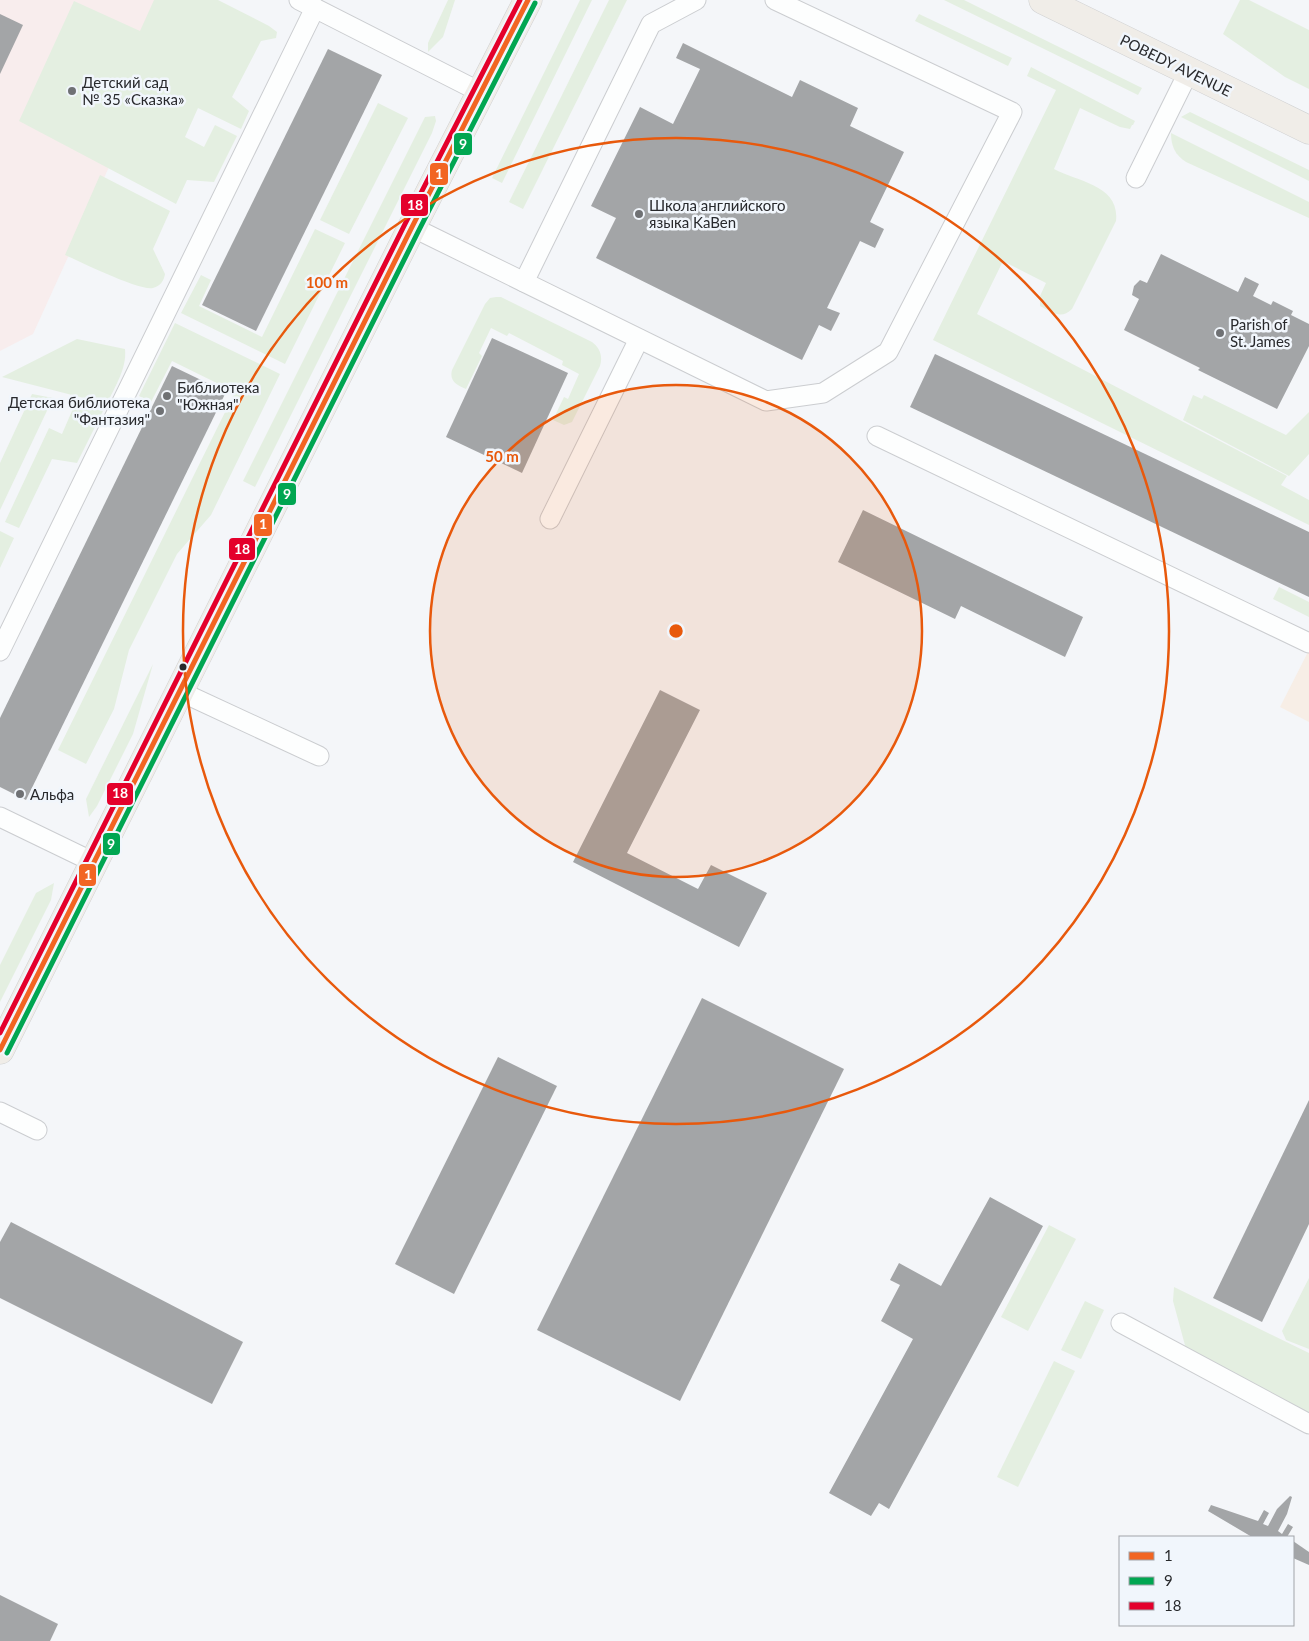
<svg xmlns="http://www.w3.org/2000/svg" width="1309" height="1641" font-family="Lato,sans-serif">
<rect width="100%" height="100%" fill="#f4f6f9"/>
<path fill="#f7eee6" d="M1309,650v72l-29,-15z"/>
<path fill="#f8eded" d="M0,0h185l-152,334 -33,17z"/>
<g fill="#e4efe1">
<path d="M154,0h64l51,26 8,6 -1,6 -15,3 -29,56 17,14 -8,18 -43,-21 -13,29 19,10 11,-22 22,11 -23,46 -27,-2 -11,24 -157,-83 55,-120 66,30z"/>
<path d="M448,0h7l-12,37 -15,15v-9z"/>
<path d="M580,0h12l-90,183 -10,-5z"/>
<path d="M609,0h18l-104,209 -14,-7z"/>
<path d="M944,0h20l178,88 -4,7z"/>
<path d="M1240,0h9l60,30v59l-24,-12 -62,-43z"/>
<path d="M919,14l93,44 -4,8 -93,-45z"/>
<path d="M1031,67l104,54 -2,4h-1l-2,4 -10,-2 -40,-19 -26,61c24,13 66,16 62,52l-44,88c-11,11 -20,3 -32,-3v-10l6,-13 -43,-22 -26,53 310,162 -6,9 28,15v25l-376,-185 123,-250 -29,-14z"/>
<path d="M378,103l30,15 -59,116 -29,-14z"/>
<path d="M1190,112l119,58v11l-128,-64z"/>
<path d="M435,116l1,5 -4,12 -177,354 -12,-6 182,-364z"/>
<path d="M1171,133l138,69v16l-123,-56c-11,-7 -15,-16 -15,-29z"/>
<path d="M100,175l70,36 -17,38 12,25c-1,6 -4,12 -12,14 -14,3 -72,-26 -88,-33z"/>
<path d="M315,229l30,14 -60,121 -104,-51 20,-38 10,5 -12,26 63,31z"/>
<path d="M496,297h5l91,45c8,6 11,14 8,24l-28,56 -8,3 -11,-5 11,-23 4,2 11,-25 -17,-9 1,-4 -54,-28 -2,3 -16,-8 -12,25 3,3 -16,33c-9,-4 -17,-8 -14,-19l33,-66 5,-6z"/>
<path d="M175,323l105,51 -69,141 -34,39 -48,96 -15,59 -28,55 -28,-14 177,-358 -63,-31 -21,41 -12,-6z"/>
<path d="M77,339l48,10c2,20 -10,37 -18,55l-105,-27z"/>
<path d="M32,394l21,4 -53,112v-47z"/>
<path d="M1193,395l9,4 2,-4 82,40 23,-23v42l-20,22 -106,-56z"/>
<path d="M75,404l28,7 -26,52 -25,-4 -33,69 -14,-6 44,-94 13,6z"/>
<path d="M0,531l14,7 -14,30z"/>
<path d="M1279,587l30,15v15l-36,-18z"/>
<path d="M153,664l-20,70 -36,72 -8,11 -3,-18z"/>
<path d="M54,883l-3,17 -51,102v-37l36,-72z"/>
<path d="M1049,1225l27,14 -48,92 -27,-14z"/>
<path d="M1309,1278v71l-23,-9 -4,-9z"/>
<path d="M1174,1287l135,66v60l-123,-64 -13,-48z"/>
<path d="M1085,1301l19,9 -23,49 -20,-9z"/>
<path d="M1054,1361l21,10 -57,116 -21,-10z"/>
</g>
<g fill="#a3a5a7">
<path d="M0,14l23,11 -23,49z"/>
<path d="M683,43l109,54 8,-17 58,28 -8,18 54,26 -34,70 14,7 -9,19 -15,-7 -33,67 13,5 -9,18 -12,-6 -17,35 -206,-102 20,-40 -25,-12 49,-99 33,17 27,-55 -24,-11z"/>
<path d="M328,49l54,26 -126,256 -54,-26z"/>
<path d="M1161,254l77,38 7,-15 14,7 -6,12 18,9 2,-4 20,10 -2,4 18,9v22l-32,63 -79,-39 2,-2 -76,-38 15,-31 -7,-4 2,-9 6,-6 7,3z"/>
<path d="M492,338l76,35 -46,100 -76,-36z"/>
<path d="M935,354l374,178v65l-399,-190z"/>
<path d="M172,366l54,26 -200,408 -26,-13v-69z"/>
<path d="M863,510l220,107 -18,40 -104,-51 -6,13 -117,-57z"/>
<path d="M660,690l40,20 -73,143 71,36 13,-24 56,28 -28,54 -166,-85z"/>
<path d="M702,998l142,71 -164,332 -143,-71z"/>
<path d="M498,1057l59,29 -103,208 -59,-30z"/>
<path d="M1309,1100v124l-47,98 -49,-24z"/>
<path d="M990,1197l53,29 -154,283 -10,-6 -8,13 -42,-23 84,-154 -32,-18 19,-36 -10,-5 9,-17 42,23z"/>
<path d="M11,1222l232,120 -31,62 -212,-106v-56z"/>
<path d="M1290,1496l2,1 -5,17 -9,17 4,3 6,-10 5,3 -6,10h-35l-44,-26 3,-6 47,16 6,-11 5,3 -6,11 5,2 9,-17z"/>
<path d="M1293,1541l16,11v13l-16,-7z"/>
<path d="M0,1595l58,29 -8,17h-50z"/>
</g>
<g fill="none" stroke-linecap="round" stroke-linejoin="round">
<defs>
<g id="service">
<path d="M299,0l181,92"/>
<path d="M1136,178l53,-107"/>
<path d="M412,227l354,174 57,-8 65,-41 124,-240 -237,-112"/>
<path d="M524,282l127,-258 45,-24"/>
<path d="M877,436l432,207"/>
<path d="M550,519l89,-180"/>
<path d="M0,651l315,-643"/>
<path d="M179,691l140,65"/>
<path d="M0,817l93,45"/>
<path d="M0,1112l37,18"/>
<path d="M1121,1323l188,101"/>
</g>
<g id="primary">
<path d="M1043,0l266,130"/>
<path d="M0,1050l412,-823 116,-227"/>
</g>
</defs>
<use href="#service" stroke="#cbcdd0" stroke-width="21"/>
<use href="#primary" stroke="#d0d1d2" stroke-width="29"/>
<use href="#service" stroke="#fdfefe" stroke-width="19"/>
<use href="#primary" stroke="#f0ede8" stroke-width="28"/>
<defs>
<path id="bus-1" d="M0,1050l412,-823 116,-227"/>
<path id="bus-2" d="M7,1053l412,-823 116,-227"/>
<path id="bus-3" d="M0,1033l405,-809 115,-224"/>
</defs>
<use href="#bus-1" stroke="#f1f6fc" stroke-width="9"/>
<use href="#bus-2" stroke="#f1f6fc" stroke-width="9"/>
<use href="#bus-3" stroke="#f1f6fc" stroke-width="9"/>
<use href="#bus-1" stroke="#f26522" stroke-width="5"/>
<use href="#bus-2" stroke="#00a651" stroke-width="5"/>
<use href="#bus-3" stroke="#e4002b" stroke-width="5"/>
</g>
<circle cx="676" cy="631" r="246" fill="#e8590c" fill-opacity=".12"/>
<g fill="none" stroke="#e8590c" stroke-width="2.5">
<circle cx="676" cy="631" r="246"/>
<circle cx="676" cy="631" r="493"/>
</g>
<g fill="#6f7174" stroke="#f1f6fc" stroke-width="2">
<circle cx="72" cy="91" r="5"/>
<circle cx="639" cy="214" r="5"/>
<circle cx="1220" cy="333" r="5"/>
<circle cx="167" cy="396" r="5"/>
<circle cx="160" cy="411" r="5"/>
<circle cx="20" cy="794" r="5"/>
</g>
<circle fill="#28292c" stroke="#f1f6fc" stroke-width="2" cx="183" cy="667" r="4.5"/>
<g text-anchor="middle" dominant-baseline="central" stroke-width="5" stroke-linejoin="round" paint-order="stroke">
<g font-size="15" fill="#28292c" stroke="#f1f6fc">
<text transform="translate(1176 65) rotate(26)">POBEDY AVENUE</text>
</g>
<g font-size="15" fill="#28292c" stroke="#f1f6fc" text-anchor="start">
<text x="82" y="82">Детский сад<tspan x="82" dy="17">№ 35 «Сказка»</tspan></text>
<text x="649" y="205">Школа английского<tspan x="649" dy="17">языка KaBen</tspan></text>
<text x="1230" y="324">Parish of<tspan x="1230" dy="17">St. James</tspan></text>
<text x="177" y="387">Библиотека<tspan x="177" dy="17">"Южная"</tspan></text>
<text x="150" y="402" text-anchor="end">Детская библиотека<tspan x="150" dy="17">"Фантазия"</tspan></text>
<text x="30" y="794">Альфа</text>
</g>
</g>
<circle cx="676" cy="631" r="8" fill="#e8590c" stroke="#f1f6fc" stroke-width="2.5"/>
<g font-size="15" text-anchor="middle" font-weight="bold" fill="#e8590c" stroke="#f1f6fc" stroke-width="5" stroke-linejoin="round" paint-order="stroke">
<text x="327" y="288">100 m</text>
<text x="502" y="462">50 m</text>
</g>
<g stroke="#f1f6fc" stroke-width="2">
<rect x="453" y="132" width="20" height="24" rx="5" fill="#00a651"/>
<rect x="429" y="162" width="20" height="24" rx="5" fill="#f26522"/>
<rect x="400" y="193" width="29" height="24" rx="5" fill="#e4002b"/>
<rect x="277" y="482" width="20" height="24" rx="5" fill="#00a651"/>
<rect x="253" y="513" width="20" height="24" rx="5" fill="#f26522"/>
<rect x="228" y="537" width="28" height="24" rx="5" fill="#e4002b"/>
<rect x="106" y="782" width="28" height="24" rx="5" fill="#e4002b"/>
<rect x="102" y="832" width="19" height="24" rx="5" fill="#00a651"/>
<rect x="78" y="863" width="19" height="24" rx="5" fill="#f26522"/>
</g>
<g font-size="14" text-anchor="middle" font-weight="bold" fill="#fff">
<text x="463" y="149">9</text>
<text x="439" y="179">1</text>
<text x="415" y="210">18</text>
<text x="287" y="499">9</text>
<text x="263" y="529">1</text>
<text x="242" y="554">18</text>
<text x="120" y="798">18</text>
<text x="111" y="849">9</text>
<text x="88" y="880">1</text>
</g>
<rect x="1119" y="1536" width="175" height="90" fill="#f1f6fc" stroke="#a1a4a9"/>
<rect x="1129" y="1552" width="25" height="8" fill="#f26522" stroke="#a1a4a9"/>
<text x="1164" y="1561" font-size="15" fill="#28292c">1</text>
<rect x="1129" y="1577" width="25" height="8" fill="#00a651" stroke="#a1a4a9"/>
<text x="1164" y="1586" font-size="15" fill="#28292c">9</text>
<rect x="1129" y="1602" width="25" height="8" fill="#e4002b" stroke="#a1a4a9"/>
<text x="1164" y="1611" font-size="15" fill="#28292c">18</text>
</svg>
